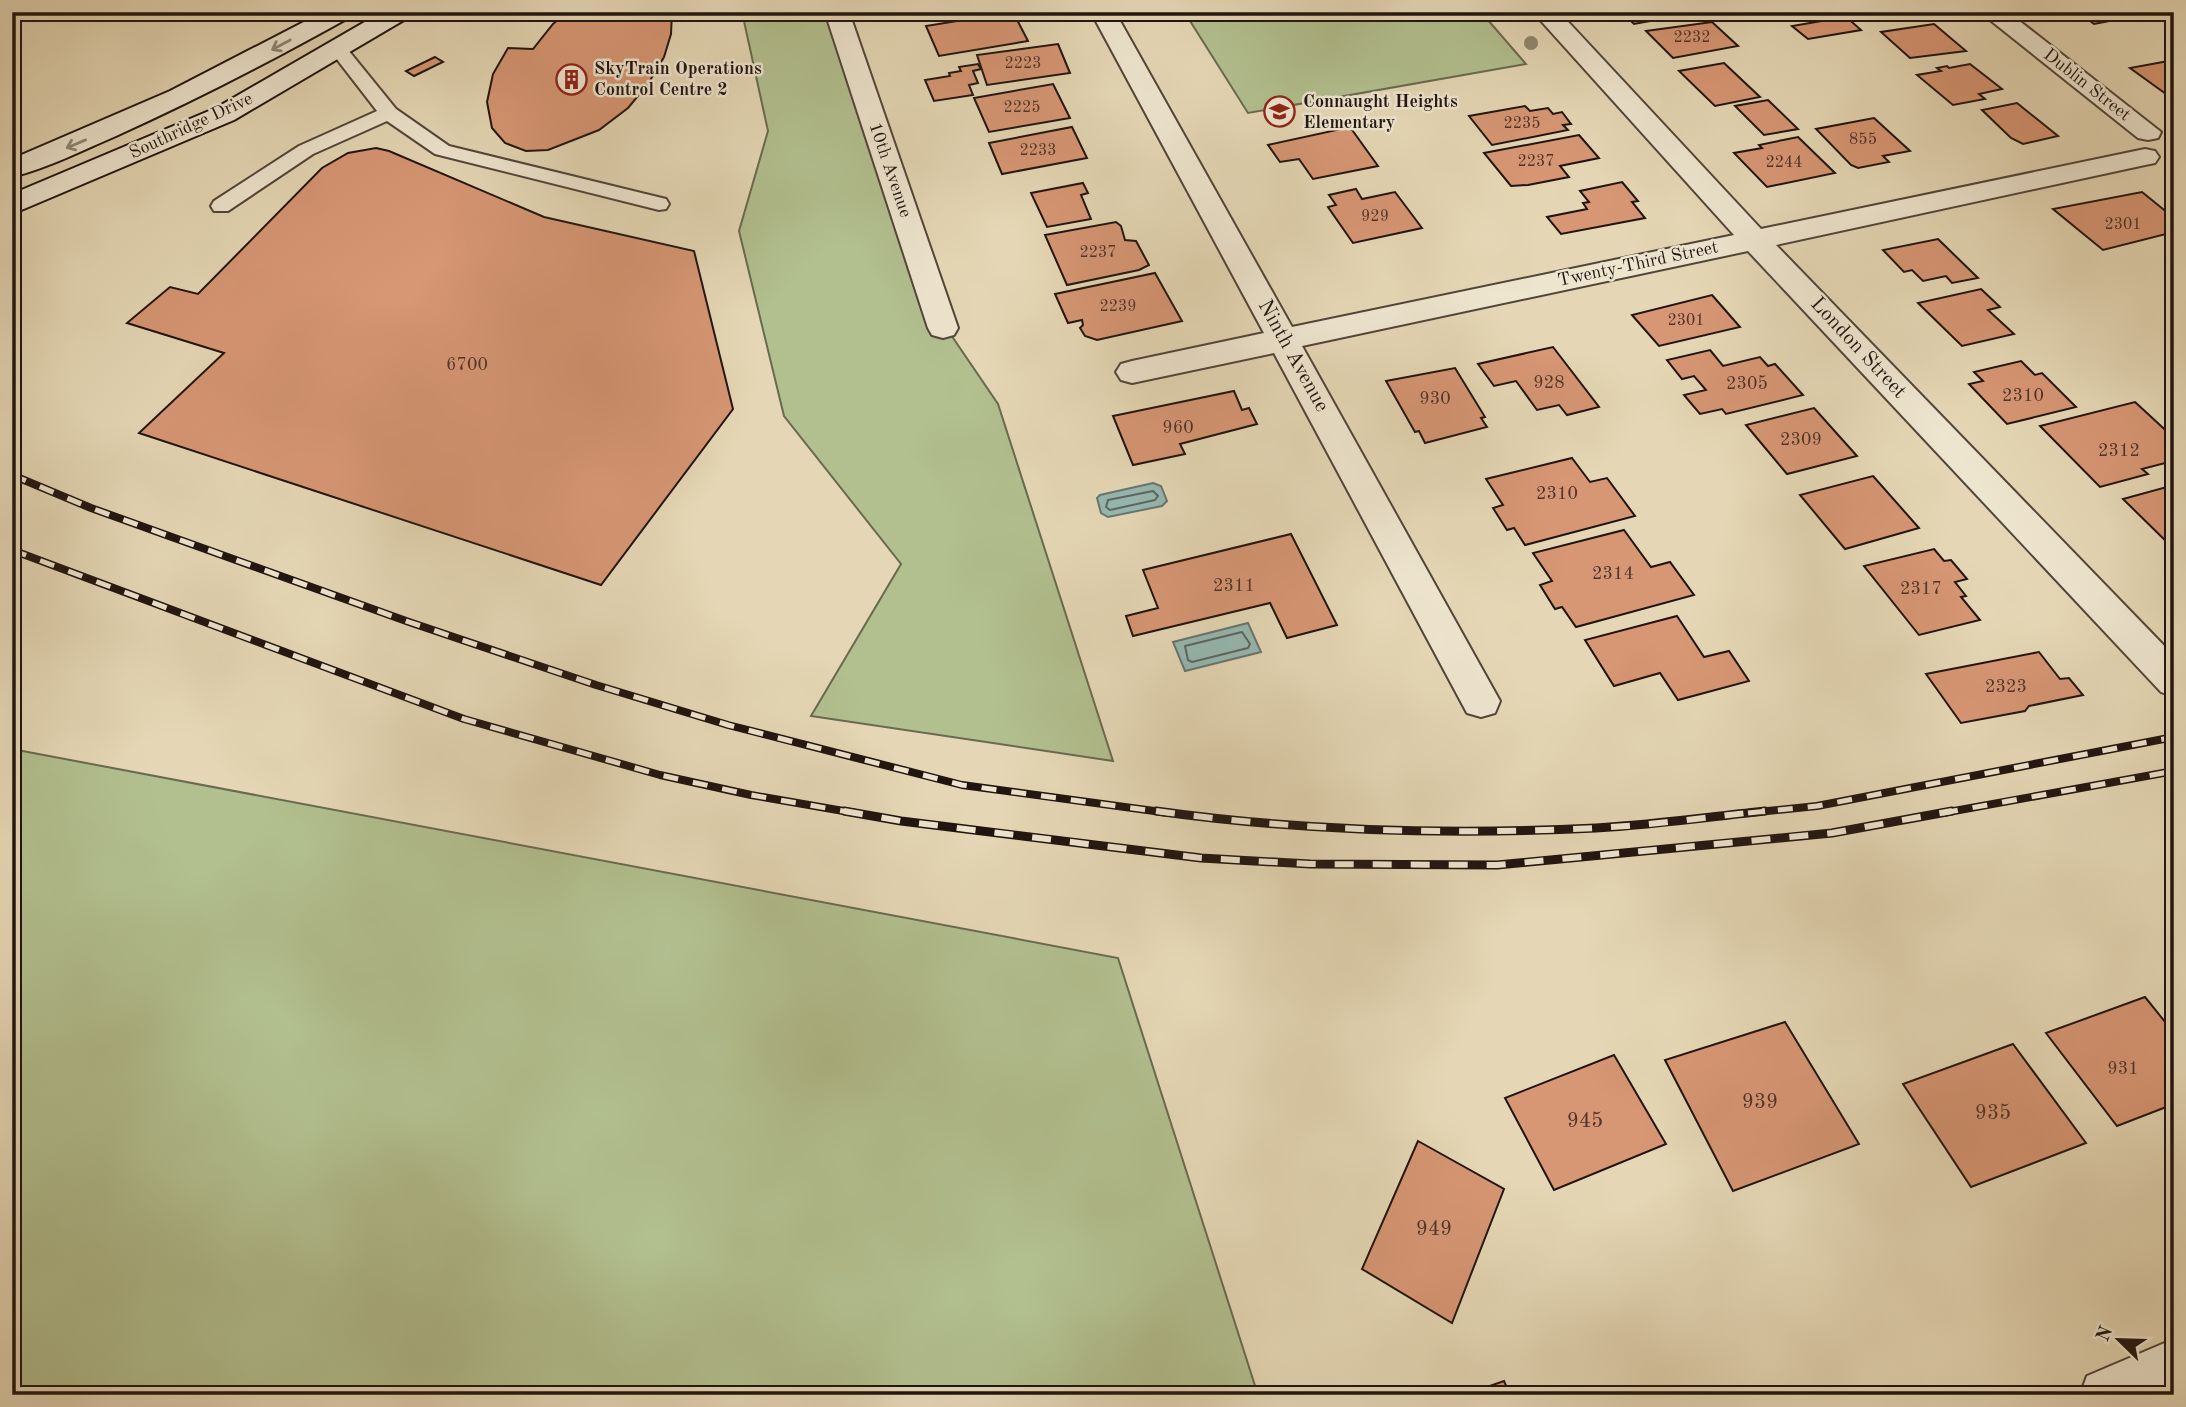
<svg xmlns="http://www.w3.org/2000/svg" width="2186" height="1407" font-family="'Old Standard TT',serif">
<rect width="100%" height="100%" fill="#e5d7b5"/>
<filter id="stains"><feTurbulence type="fractalNoise" baseFrequency=".00286" numOctaves="4"/><feColorMatrix values="0 0 0 0 .2 0 0 0 0 .09 0 0 0 0 .02 0 0 0 .5 -.17"/></filter>
<radialGradient id="worn" r=".72"><stop offset=".6" stop-color="#630" stop-opacity="0"/><stop offset="1" stop-color="#630" stop-opacity=".3"/></radialGradient>
<g fill="#b2bf8f" stroke="#696a50" stroke-width="2">
<path d="M742,12h89l82,267 85,125 115,357 -302,-45 90,-152 -117,-148 -45,-185 29,-100z"/>
<path d="M1481,12l45,52 -278,49 -63,-100z"/>
<path d="M12,749l1106,209 140,437h-1246z"/>
</g>
<g fill="#96b8b2" stroke="#677671" stroke-width="2">
<path d="M1153,483l8,3 6,15 -5,5 -54,11 -7,-4 -4,-15 3,-3z"/>
<path d="M1248,623l13,29 -76,19 -12,-29z"/>
</g>
<g fill="none" stroke-linecap="round" stroke-linejoin="round">
<g stroke="#5b6661" stroke-width="2">
<path d="M1153,491l5,5 -3,4 -45,10 -4,-3 2,-7z"/>
<path d="M1242,632l8,12 -2,4 -56,14 -4,-2 -3,-14z"/>
</g>
</g>
<g fill="#d79674" stroke="#201410" stroke-width="2">
<path d="M567,12h105l-1,22 -7,23 -16,27 -20,24 -29,22 -51,20 -22,1 -21,-8 -13,-15 -5,-26 6,-28 15,-26 25,1 20,-25z"/>
<path d="M1013,12l15,29 -89,15 -13,-30z"/>
<path d="M1622,12h78l-66,12z"/>
<path d="M1826,12h30l-13,2 18,16 -53,9 -16,-13 41,-7z"/>
<path d="M2078,12h79l-63,12z"/>
<path d="M1712,22l26,24 -65,12 -27,-27z"/>
<path d="M1934,24l32,27 -56,7 -29,-26z"/>
<path d="M1058,44l12,29 -83,12 -10,-30z"/>
<path d="M435,57l8,5 -29,14 -8,-5z"/>
<path d="M2174,60v33l-8,1 -36,-26z"/>
<path d="M1724,63l36,34 -45,9 -36,-35z"/>
<path d="M978,64l3,5 -8,2 5,12 -9,2 4,10 -39,6 -9,-21 25,-4 -1,-3 12,-2 -2,-4z"/>
<path d="M1970,64l32,25 -23,5 6,5 -32,6 -36,-30 24,-4 -4,-3 10,-2 2,2z"/>
<path d="M1053,84l17,34 -81,14 -15,-34z"/>
<path d="M1768,100l30,29 -34,6 -29,-29z"/>
<path d="M2017,103l41,33 -35,8 -12,-6 -29,-28z"/>
<path d="M1525,106l5,5 18,-3 5,6 9,-2 9,12 -8,1 5,5 -76,15 -23,-29z"/>
<path d="M1874,118l36,33 -27,5 6,6 -31,6 -7,-3 -35,-36z"/>
<path d="M1072,127l15,31 -85,16 -13,-31z"/>
<path d="M1350,127l28,39 -65,13 -14,-20 -19,3 -12,-17z"/>
<path d="M1579,135l20,23 -39,8 9,11 -41,8 -17,1 -27,-33z"/>
<path d="M1798,137l37,36 -68,14 -33,-34 28,-5 -3,-3z"/>
<path d="M376,148l13,3 155,66 150,34 39,158 -132,176 -462,-152 85,-80 -97,-30 43,-36 28,7 124,-126 26,-15z"/>
<path d="M1622,182l16,19 -6,1 13,16 -84,16 -14,-17 40,-8 -4,-6 6,-1 -9,-11z"/>
<path d="M1083,183l5,10 -7,2 10,24 -44,8 -16,-34z"/>
<path d="M1356,189l6,10 33,-7 27,36 -69,15 -25,-36 8,-2 -7,-10z"/>
<path d="M2142,192l32,26v14l-71,18 -50,-41z"/>
<path d="M1116,222l5,4 4,14 11,1 13,24 -10,5 -72,15 -22,-50z"/>
<path d="M1938,239l40,39 -26,5 -6,-7 -23,5 -11,-11 -8,2 -21,-22z"/>
<path d="M1155,273l27,48 -85,19 -12,-4 -5,-8 3,-3 -1,-5 -14,3 -13,-29z"/>
<path d="M1981,289l19,18 -12,3 26,24 -52,12 -44,-43z"/>
<path d="M1712,295l28,32 -81,19 -27,-31z"/>
<path d="M1553,347l46,60 -32,8 -8,-10 -22,5 -21,-29 -22,5 -16,-22z"/>
<path d="M1710,350l13,16 37,-9 8,9 7,-2 28,31 -77,19 -4,-5 -22,5 -16,-19 22,-5 -12,-14 -12,3 -15,-19z"/>
<path d="M2021,361l14,14 7,-2 34,34 -69,17 -38,-40 14,-3 -9,-9z"/>
<path d="M1455,368l30,49 -4,1 6,9 -62,16 -6,-12 -4,1 -29,-51z"/>
<path d="M1234,391l8,19 7,-2 8,16 -77,20 5,10 -52,11 -20,-49z"/>
<path d="M2135,402l39,36v29l-4,1 -5,-5 -23,6 6,5 -48,13 -60,-61z"/>
<path d="M1814,408l43,48 -70,18 -41,-49z"/>
<path d="M1572,458l18,24 17,-4 28,38 -110,29 -11,-17 -7,2 -14,-22 10,-3 -17,-26z"/>
<path d="M1873,476l46,52 -74,21 -45,-54z"/>
<path d="M2174,485v64l-51,-50z"/>
<path d="M1624,530l27,37 19,-5 24,33 -118,32 -14,-20 -7,2 -15,-24 12,-4 -19,-28z"/>
<path d="M1291,534l46,91 -50,13 -17,-35 -137,33 -7,-20 32,-8 -15,-38z"/>
<path d="M1934,549l10,12 7,-1 16,19 -12,3 11,14 -5,1 19,23 -61,15 -55,-69z"/>
<path d="M1677,616l27,41 25,-6 20,30 -71,19 -18,-27 -46,13 -29,-46z"/>
<path d="M2039,652l21,27 9,-1 14,17 -54,11 -4,5 -64,12 -35,-49z"/>
<path d="M2145,997l29,36v71l-57,22 -71,-93z"/>
<path d="M1785,1022l74,122 -126,47 -68,-131z"/>
<path d="M2013,1044l73,99 -115,44 -68,-103z"/>
<path d="M1614,1055l52,89 -112,46 -49,-92z"/>
<path d="M1418,1141l86,48 -52,134 -90,-54z"/>
<path d="M1504,1381l6,14h-46z"/>
</g>
<g fill="none" stroke-linecap="round" stroke-linejoin="round">
<defs>
<path id="lane" d="M338,44l6,1 52,64 53,37 217,53 3,5 -3,5 -7,1 -224,-56 -48,-33 -74,33 -85,57h-14l-3,-5 3,-5 85,-55 78,-35 -48,-62z"/>
<g id="street">
<path d="M825,12h24l109,316 -4,7 -11,3 -11,-3 -4,-7z"/>
<path d="M1091,12h24l177,315 442,-92 -201,-223h26l202,217 384,-80 10,2 4,6 -4,6 -10,2 -369,80 398,411v41l-13,-5 -413,-441 -446,95 198,355 -5,12 -14,4 -14,-4 -193,-360 -142,30 -11,-3 -5,-8 5,-8 11,-3 132,-28z"/>
<path d="M1980,12h28l153,120 -3,6 -10,2 -10,-2z"/>
<path d="M2174,1339v53l-7,3h-87l7,-19z"/>
</g>
<g id="secondary">
<path d="M323,12h30l-3,5c-77,43 -154,83 -234,119 -33,14 -68,32 -104,41v-18l158,-68z"/>
<path d="M382,12h30l-3,5 -175,103 -222,94v-20l204,-86z"/>
</g>
</defs>
<use href="#lane" stroke="#514539" stroke-width="4"/>
<use href="#street" stroke="#514539" stroke-width="4"/>
<use href="#secondary" stroke="#201410" stroke-width="4"/>
<use href="#lane" fill="#eee5cf" fill-rule="evenodd"/>
<use href="#street" fill="#eee5cf" fill-rule="evenodd"/>
<use href="#secondary" fill="#eee5cf" fill-rule="evenodd"/>
<defs>
<g id="rail-far1">
<path d="M12,475l79,33 318,114 187,63 132,40 234,60 207,28"/>
<path d="M12,550l452,169 196,56 91,20 104,18"/>
<path d="M1748,813l69,-7 357,-69"/>
<path d="M1943,813l231,-42"/>
</g>
<g id="rail">
<path d="M844,811l57,10 300,37 109,6 187,1 335,-32 120,-22"/>
<path d="M1156,811c145,20 294,24 440,17 56,-3 113,-11 169,-17"/>
</g>
</defs>
<use href="#rail-far1" stroke="#201410" stroke-width="8"/>
<use href="#rail" stroke="#201410" stroke-width="9"/>
<use href="#rail-far1" stroke="#eee5cf" stroke-width="5" stroke-dasharray="15" stroke-linecap="butt"/>
<use href="#rail" stroke="#eee5cf" stroke-width="6" stroke-dasharray="19" stroke-linecap="butt"/>
</g>
<circle fill="#91886f" cx="1531" cy="43" r="7"/>
<defs><path id="oneway-shaft" d="M-6 0H5M1.5-3L5.5 0L1.5 3" fill="none" stroke-width="1.6" stroke-linecap="round" stroke-linejoin="round" transform="scale(1.75)"/></defs>
<g stroke="#918779">
<use href="#oneway-shaft" transform="translate(281 45) rotate(152)"/>
<use href="#oneway-shaft" transform="translate(76 144) rotate(157)"/>
</g>
<defs>
<symbol id="building-ring" viewBox="-11 -11 22 22"><circle r="9.5" fill="#eee5cf" stroke="#8f2418" stroke-width="1.5"/><path d="M-4-6H4V6H1V3H-1V6H-4ZM-2.5-4.3h1.7v1.8h-1.7ZM.8-4.3h1.7v1.8H.8ZM-2.5-1h1.7V.8h-1.7ZM.8-1h1.7V.8H.8Z" fill="#8f2418"/></symbol>
<symbol id="school-ring" viewBox="-11 -11 22 22"><circle r="9.5" fill="#eee5cf" stroke="#8f2418" stroke-width="1.5"/><path d="M0-5L7-2L0 1L-7-2ZM-4 1L0 2.5L4 1V4Q0 6-4 4Z" fill="#8f2418"/></symbol>
</defs>
<g fill-rule="evenodd">
<use href="#building-ring" x="554" y="62" width="35" height="35"/>
<use href="#school-ring" x="1262" y="94" width="35" height="35"/>
</g>
<g text-anchor="middle" dominant-baseline="central" stroke-width="5" stroke-linejoin="round" paint-order="stroke">
<g font-size="16" fill="#4e3429">
<text x="1692" y="38">2232</text>
<text x="1023" y="64">2223</text>
<text x="1022" y="108">2225</text>
<text x="1522" y="124">2235</text>
<text x="1863" y="140">855</text>
<text x="1038" y="151">2233</text>
<text x="1536" y="162">2237</text>
<text x="1784" y="163">2244</text>
<text x="1375" y="217">929</text>
<text x="2123" y="225">2301</text>
<text x="1098" y="253">2237</text>
<text x="1118" y="307">2239</text>
<text x="1686" y="321">2301</text>
</g>
<g font-size="18" font-weight="bold" fill="#201410" stroke="#eee5cf" text-anchor="start">
<text x="594" y="69">SkyTrain Operations<tspan x="594" dy="21">Control Centre 2</tspan></text>
<text x="1303" y="102">Connaught Heights<tspan x="1303" dy="21">Elementary</tspan></text>
</g>
<g font-size="18" fill="#201410" stroke="#eee5cf">
<text transform="translate(2087 85) rotate(38)">Dublin Street</text>
<text transform="translate(191 126) rotate(-25)">Southridge Drive</text>
<text transform="translate(890 170) rotate(71)">10th Avenue</text>
<text transform="translate(1638 264) rotate(-12)">Twenty-Third Street</text>
</g>
<g font-size="18" fill="#4e3429">
<text x="467" y="365">6700</text>
<text x="1549" y="383">928</text>
<text x="1747" y="384">2305</text>
<text x="2023" y="396">2310</text>
<text x="1435" y="399">930</text>
<text x="1178" y="428">960</text>
<text x="1801" y="440">2309</text>
<text x="2119" y="451">2312</text>
<text x="1557" y="494">2310</text>
<text x="1613" y="574">2314</text>
<text x="1234" y="586">2311</text>
<text x="1921" y="589">2317</text>
<text x="2006" y="687">2323</text>
<text x="2123" y="1069">931</text>
</g>
<g font-size="21" fill="#201410" stroke="#eee5cf">
<text transform="translate(1858 348) rotate(47)">London Street</text>
<text transform="translate(1293 356) rotate(61)">Ninth Avenue</text>
</g>
<g font-size="21" fill="#4e3429">
<text x="1760" y="1102">939</text>
<text x="1993" y="1113">935</text>
<text x="1585" y="1121">945</text>
<text x="1434" y="1229">949</text>
</g>
</g>
<rect width="2186" height="1407" fill="none" stroke="#e5d7b5" stroke-width="42"/>
<rect x="14" y="14" width="2158" height="1379" fill="none" stroke="#201410" stroke-width="3.5"/>
<rect x="21" y="21" width="2144" height="1365" fill="none" stroke="#201410" stroke-width="2"/>
<g transform="translate(2119 1340) rotate(293)" stroke="#eee5cf" stroke-width="5" paint-order="stroke">
<path d="M0-5L12 26L0 18L-12 26Z" fill="#201410"/>
<text y="-10" font-size="19" font-weight="bold" text-anchor="middle" fill="#201410">N</text>
</g>
<rect width="100%" height="100%" filter="url(#stains)"/>
<rect width="100%" height="100%" fill="url(#worn)"/>
</svg>
